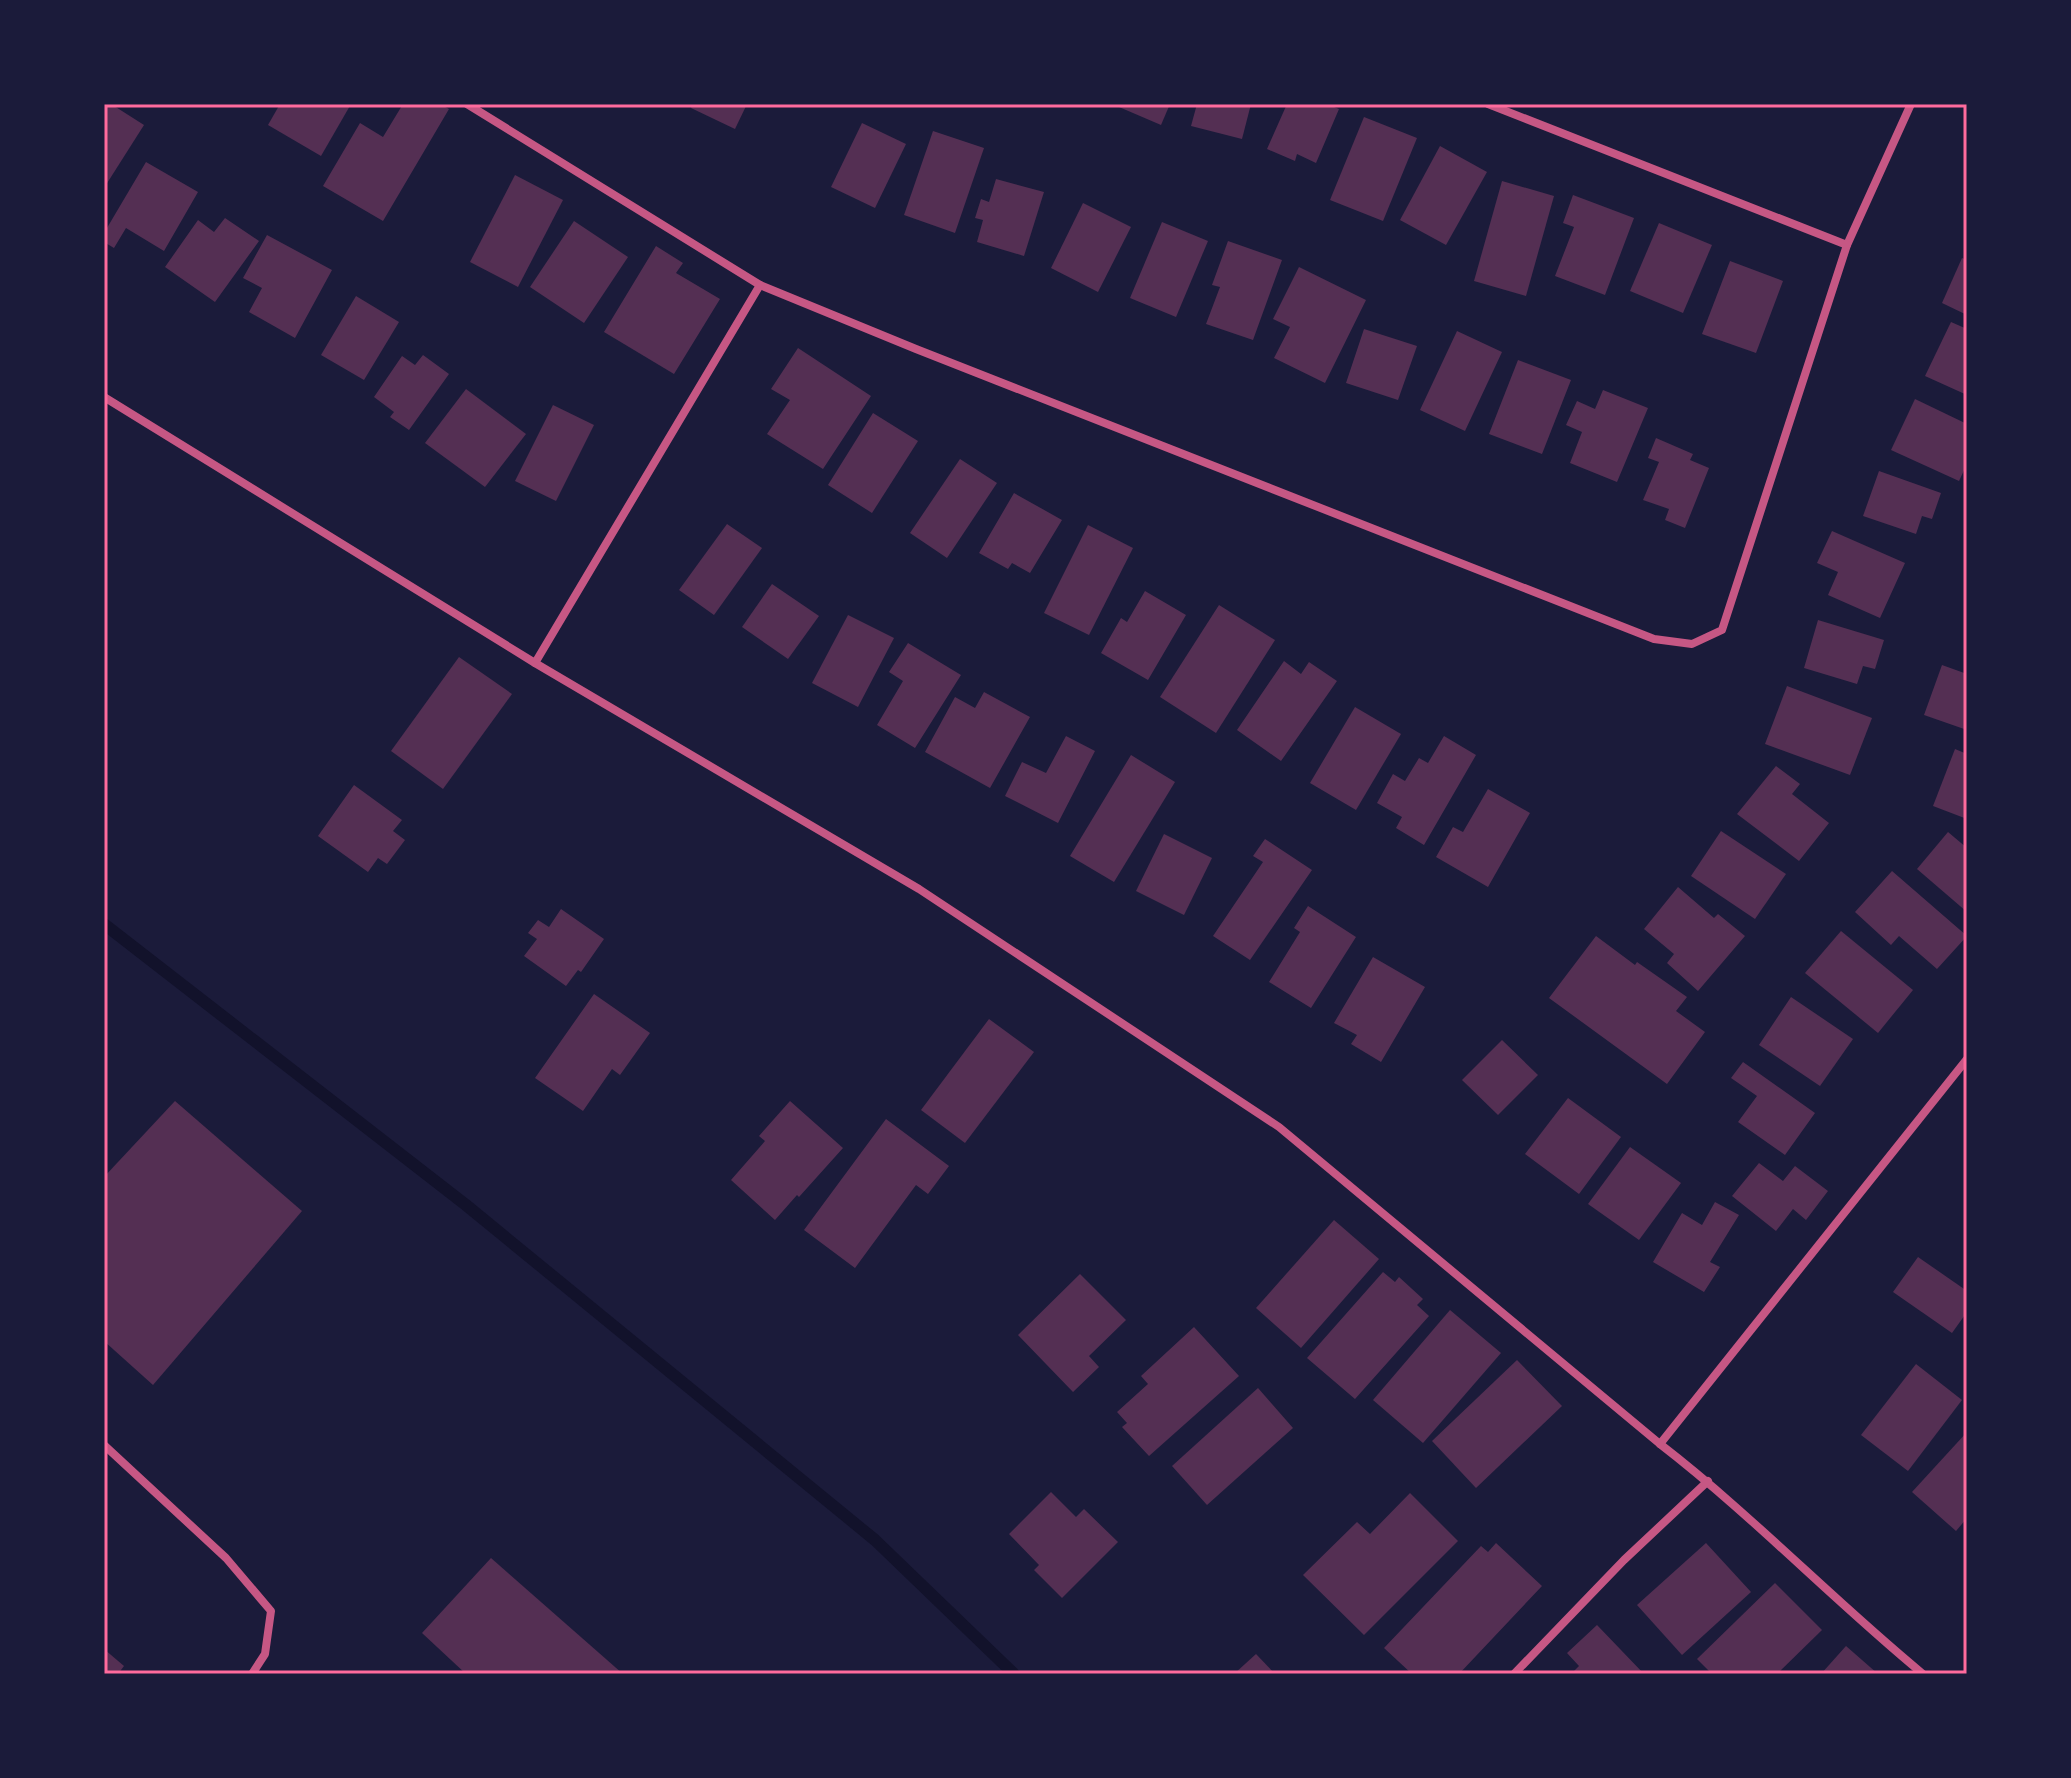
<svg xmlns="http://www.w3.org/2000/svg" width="2071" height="1778" font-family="'Open Sans',sans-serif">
<rect width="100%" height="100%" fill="#1b1b3a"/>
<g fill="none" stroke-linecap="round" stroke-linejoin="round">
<path stroke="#12122b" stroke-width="12" d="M104,924l362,281 409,335 139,134"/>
</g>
<g fill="#542f53">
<path d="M104,104h7l33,21 -40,63z"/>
<path d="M280,104h71l-30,52 -53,-31z"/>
<path d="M403,104h37l9,5 -66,112 -60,-35 37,-63 23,14z"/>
<path d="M693,104h54l-12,25 -44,-21z"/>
<path d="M1112,104h58l-9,21z"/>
<path d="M1197,104h54l-9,35 -51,-13z"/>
<path d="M1287,104h40l12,5 -23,54 -19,-9 -2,7 -28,-12z"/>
<path d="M1364,117l53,21 -34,83 -53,-21z"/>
<path d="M862,123l44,21 -31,64 -44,-21z"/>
<path d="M933,131l51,17 -29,85 -51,-18z"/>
<path d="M1440,146l47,26 -41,73 -46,-25z"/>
<path d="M146,162l52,30 -34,59 -38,-23 -12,20 -10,-6v-9z"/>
<path d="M515,175l48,25 -45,87 -48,-25z"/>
<path d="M996,179l48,13 -20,64 -47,-14 6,-22 -8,-2 6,-19 8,3z"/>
<path d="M1502,181l52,15 -28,100 -52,-15z"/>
<path d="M1573,195l61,23 -29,77 -50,-19 19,-49 -11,-4z"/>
<path d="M1083,203l48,24 -33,65 -47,-24z"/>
<path d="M225,218l34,23 -44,61 -50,-35 33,-47 16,12z"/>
<path d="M574,221l54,36 -44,66 -54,-36z"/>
<path d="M1162,222l46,19 -32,76 -46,-19z"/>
<path d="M1659,223l53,22 -29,68 -53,-22z"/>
<path d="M267,235l65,35 -37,68 -46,-26 13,-24 -19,-10z"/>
<path d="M1228,241l54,19 -29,80 -47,-16 14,-37 -8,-2z"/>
<path d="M656,246l27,17 -7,10 44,26 -46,75 -70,-42z"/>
<path d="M1962,258l5,2v55l-25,-12z"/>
<path d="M1730,261l53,20 -27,72 -54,-19z"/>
<path d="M1299,267l67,33 -41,83 -51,-25 16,-31 -17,-8z"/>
<path d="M356,296l43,26 -35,58 -43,-25z"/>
<path d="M1951,322l16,7v66l-42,-19z"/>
<path d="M1364,329l53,17 -19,54 -52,-17z"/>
<path d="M1457,331l45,21 -37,79 -45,-21z"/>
<path d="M798,348l73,48 -48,73 -56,-35 23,-34 -19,-11z"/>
<path d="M423,355l26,19 -40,56 -19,-13 4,-5 -20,-15 28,-41 13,9z"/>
<path d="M1518,360l53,20 -29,74 -53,-20z"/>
<path d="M466,389l60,45 -41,53 -60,-44z"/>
<path d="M1603,390l45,18 -31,74 -47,-19 12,-31 -16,-7 11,-24 18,8z"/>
<path d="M1915,399l52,25v40l-8,17 -68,-31z"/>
<path d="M553,405l41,20 -38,76 -41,-20z"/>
<path d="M873,413l45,28 -46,72 -44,-28z"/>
<path d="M1656,438l37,16 -3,6 19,8 -24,60 -20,-8 4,-11 -26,-9 16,-38 -11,-4z"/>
<path d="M960,459l37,24 -50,75 -37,-25z"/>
<path d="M1879,471l62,22 -9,26 -10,-3 -6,18 -53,-18z"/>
<path d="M1014,493l48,27 -32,53 -18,-10 -4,6 -29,-16z"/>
<path d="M727,524l35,24 -48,67 -35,-25z"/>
<path d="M1088,525l45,23 -44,87 -45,-22z"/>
<path d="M1832,531l73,32 -25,55 -52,-23 10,-23 -21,-9z"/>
<path d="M772,584l47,32 -31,43 -46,-32z"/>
<path d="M1145,591l41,24 -38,65 -47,-27 20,-35 6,4z"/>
<path d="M1219,605l56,35 -59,93 -56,-36z"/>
<path d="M848,615l46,23 -36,69 -46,-24z"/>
<path d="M1818,620l66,20 -9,29 -12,-3 -6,18 -53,-16z"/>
<path d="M908,643l53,32 -46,73 -38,-23 26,-44 -14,-9z"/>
<path d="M459,657l53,37 -69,95 -52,-38z"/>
<path d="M1284,661l17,13 8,-12 28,19 -56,80 -44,-31z"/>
<path d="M1942,665l25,9v56l-43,-15z"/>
<path d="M1787,686l85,32 -22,57 -85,-31z"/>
<path d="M984,692l46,25 -40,71 -65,-36 30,-55 20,11z"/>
<path d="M1355,707l46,27 -45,76 -46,-27z"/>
<path d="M1066,736l29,15 -37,72 -53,-27 17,-34 24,11z"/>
<path d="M1444,736l32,19 -52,90 -28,-17 6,-11 -25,-14 16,-29 12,7 14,-23 9,5z"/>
<path d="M1955,749l12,5v65l-34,-13z"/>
<path d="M1131,755l44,27 -61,100 -44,-26z"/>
<path d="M1776,766l24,18 -8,10 37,29 -30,38 -62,-47z"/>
<path d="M354,785l48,35 -9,11 12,9 -18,24 -9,-6 -10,14 -50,-36z"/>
<path d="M1488,789l42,24 -42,74 -52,-30 17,-30 10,5z"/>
<path d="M1721,831l65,43 -31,45 -64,-43z"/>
<path d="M1948,832l19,16v64l-50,-43z"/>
<path d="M1164,834l48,24 -28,57 -48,-24z"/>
<path d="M1265,839l47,31 -62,90 -37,-24 50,-74 -10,-6z"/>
<path d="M1892,871l75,65 -30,33 -38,-33 -8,9 -36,-33z"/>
<path d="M1678,887l36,31 4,-4 27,22 -47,55 -31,-28 7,-9 -30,-25z"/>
<path d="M1308,906l48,31 -45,71 -42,-26 31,-50 -6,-4z"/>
<path d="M561,909l43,30 -23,33 -3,-2 -12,16 -42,-30 13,-17 -9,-6 10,-13 11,7z"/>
<path d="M1841,931l72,59 -35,43 -73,-60z"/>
<path d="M1596,936l39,29 2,-3 50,35 -11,14 29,21 -38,52 -118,-86z"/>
<path d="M1373,957l52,30 -44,75 -30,-18 6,-9 -23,-12z"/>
<path d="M594,994l56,39 -30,42 -8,-6 -29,42 -48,-33z"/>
<path d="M1791,997l62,42 -33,47 -61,-41z"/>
<path d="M989,1019l45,33 -69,91 -44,-33z"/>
<path d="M1502,1040l36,35 -40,40 -36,-35z"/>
<path d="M1743,1062l72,51 -30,42 -47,-33 19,-26 -26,-18z"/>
<path d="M1568,1098l53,39 -42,57 -54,-40z"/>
<path d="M175,1101l127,110 -149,174 -49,-44v-164z"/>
<path d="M790,1101l53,47 -44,49 -2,-2 -22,25 -44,-40 34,-39 -6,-5z"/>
<path d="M886,1119l63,47 -21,28 -12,-9 -61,83 -51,-38z"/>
<path d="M1630,1147l51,36 -42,57 -51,-36z"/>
<path d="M1759,1163l24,18 12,-15 33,25 -22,29 -13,-11 -17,22 -44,-35z"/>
<path d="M1715,1202l24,13 -29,47 10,5 -16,25 -51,-30 29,-49 20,12z"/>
<path d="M1334,1220l45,39 -78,89 -45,-40z"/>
<path d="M1918,1257l49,34v21l-15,21 -59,-41z"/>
<path d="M1383,1272l12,10 4,-5 24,22 -6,6 12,11 -74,83 -48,-41z"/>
<path d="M1080,1274l46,46 -37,36 10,11 -26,25 -55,-57z"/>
<path d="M1450,1310l51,43 -78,90 -50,-43z"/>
<path d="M1194,1327l45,49 -90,80 -27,-29 5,-4 -10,-11 31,-28 -7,-8z"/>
<path d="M1517,1360l45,46 -86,82 -44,-47z"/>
<path d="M1916,1364l46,36 -54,71 -47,-36z"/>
<path d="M1258,1388l35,40 -86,77 -35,-39z"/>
<path d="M1967,1432v86l-11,13 -44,-39z"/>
<path d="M1051,1492l25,25 8,-8 34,33 -56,56 -28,-28 5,-5 -30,-31z"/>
<path d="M1410,1493l48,48 -94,94 -61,-60 54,-53 13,12z"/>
<path d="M1496,1543l46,43 -83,88h-47l-28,-26 97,-102 7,6z"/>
<path d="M1706,1543l45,49 -69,63 -45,-50z"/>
<path d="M491,1558l132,116h-157l-44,-41z"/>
<path d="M1775,1583l47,47 -45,44h-65l-15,-15z"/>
<path d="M1597,1625l47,49h-73l8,-8 -12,-13z"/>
<path d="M1846,1646l32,28h-57z"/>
<path d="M104,1649l20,17 -6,8h-14z"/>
<path d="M1256,1654l19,20h-41z"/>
</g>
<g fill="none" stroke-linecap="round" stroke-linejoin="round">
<g stroke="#c65784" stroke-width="8">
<path d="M467,104l293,181 156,64 738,290 38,5 30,-14 125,-385 64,-141"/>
<path d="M1488,104l359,141"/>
<path d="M104,397l431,266 384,226 360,238 381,317c92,71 173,156 263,230"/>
<path d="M535,663l225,-378"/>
<path d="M1660,1444l307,-385"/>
<path d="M104,1445l122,113 45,53 -6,43 -13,20"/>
<path d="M1514,1674l110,-114 84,-79"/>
</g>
</g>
<rect width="2071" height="1778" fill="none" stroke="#1b1b3a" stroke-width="212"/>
<rect x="106" y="106" width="1859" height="1566" fill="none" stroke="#ff6b9d" stroke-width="3"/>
</svg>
